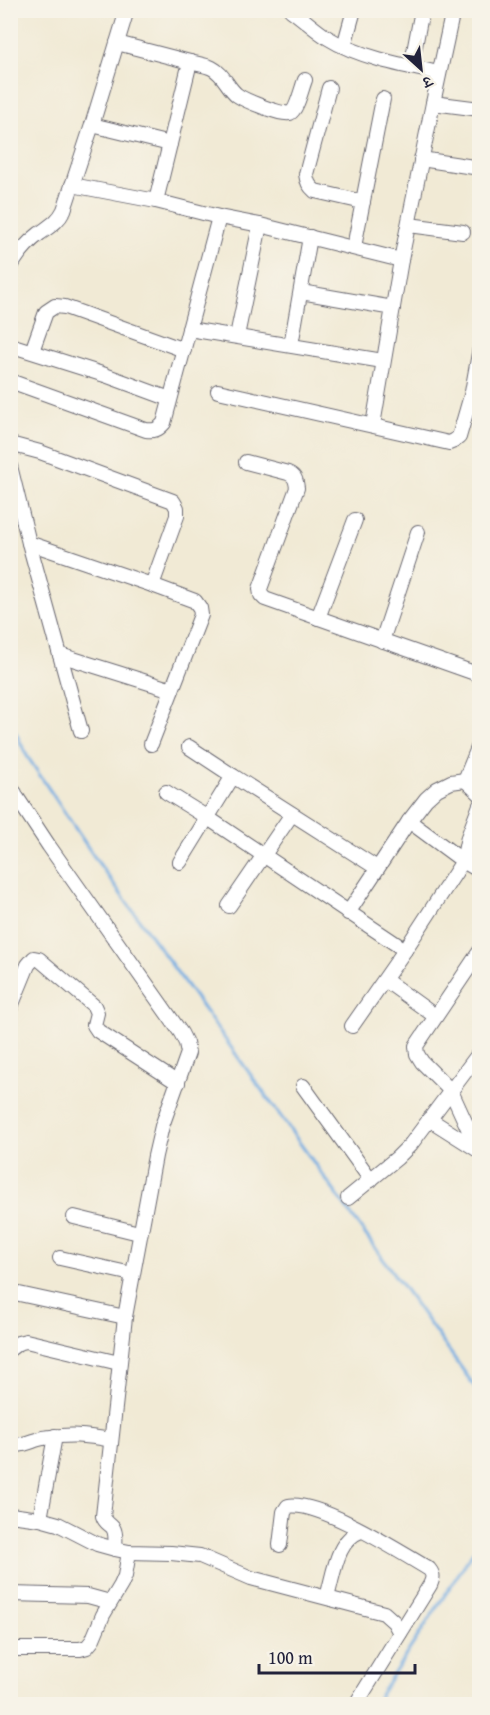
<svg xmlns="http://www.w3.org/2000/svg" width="490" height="1715" font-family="'Gentium Book Plus','Noto Serif Devanagari',serif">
<rect width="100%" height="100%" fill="#f7f3e8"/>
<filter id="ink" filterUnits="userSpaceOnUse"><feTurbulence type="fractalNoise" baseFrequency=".0167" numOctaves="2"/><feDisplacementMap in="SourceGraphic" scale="12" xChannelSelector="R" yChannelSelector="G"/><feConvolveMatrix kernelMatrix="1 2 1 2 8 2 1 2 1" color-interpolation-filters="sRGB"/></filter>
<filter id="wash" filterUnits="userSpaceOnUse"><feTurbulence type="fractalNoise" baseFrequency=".008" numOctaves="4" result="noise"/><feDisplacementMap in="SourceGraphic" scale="24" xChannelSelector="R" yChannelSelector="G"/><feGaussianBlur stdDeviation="1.35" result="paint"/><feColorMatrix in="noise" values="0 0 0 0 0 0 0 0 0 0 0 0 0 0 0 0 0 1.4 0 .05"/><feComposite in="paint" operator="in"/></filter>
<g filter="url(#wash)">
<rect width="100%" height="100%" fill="#f1ead5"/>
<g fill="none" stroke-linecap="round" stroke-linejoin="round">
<g stroke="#72ace2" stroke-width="3">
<path d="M10,721l17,35 68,102 385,536"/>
<path d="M374,1704l106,-163"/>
</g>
</g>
</g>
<g filter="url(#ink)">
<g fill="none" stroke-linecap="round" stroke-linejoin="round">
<defs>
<g id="minor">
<path d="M291,10c13,9 24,20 37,28 30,19 77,28 111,35"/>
<path d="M117,43l73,19 -34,139"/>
<path d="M344,46l10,-36"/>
<path d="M190,62c7,2 16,3 22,6 12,6 15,19 25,27 7,5 45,21 53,18 7,-3 12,-26 15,-33"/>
<path d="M411,67l11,-57"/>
<path d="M329,88l-23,86c1,8 3,12 9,17l48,11"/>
<path d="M433,103l20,-93"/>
<path d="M92,125l78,19"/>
<path d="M421,159l59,9"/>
<path d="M72,185l84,16 63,16 41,8 141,35"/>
<path d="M409,225l54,7"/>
<path d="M354,247l29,-148"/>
<path d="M10,268c7,-13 17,-25 29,-34 11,-8 19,-12 25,-24l28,-85 35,-115"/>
<path d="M301,292l92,16"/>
<path d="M189,329l194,32"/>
<path d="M237,336l23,-111"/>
<path d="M10,345l95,30 65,24"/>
<path d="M291,345l19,-108"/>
<path d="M32,351l14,-39 9,-6 10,1 119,43"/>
<path d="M10,381l136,49c8,1 12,0 18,-7l55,-206"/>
<path d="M218,391l231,52 5,-2 5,-4 13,-45 8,-44"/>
<path d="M373,425l28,-165 32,-157 47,6"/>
<path d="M10,444l30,8 133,49 4,7v8l-25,69"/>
<path d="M246,462l42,11c7,3 8,7 9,15l-37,101 1,6 4,4 215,76"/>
<path d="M10,466l19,77 52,188"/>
<path d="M29,543l123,42 43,16 5,7 1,7 -50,129"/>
<path d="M318,618l37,-98"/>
<path d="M382,641l36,-109"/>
<path d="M60,655l112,35"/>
<path d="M480,743l-15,37 15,14"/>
<path d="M189,747l44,29"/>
<path d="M10,787l39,59 132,187 5,10 2,10 -26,73 -7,30 -30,161 -22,199c2,7 6,7 10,12 4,6 2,15 2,21"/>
<path d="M166,792l42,26 197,132 58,-89 -54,-40"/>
<path d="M480,805l-12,32 -5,24 17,10"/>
<path d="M10,812l5,-19"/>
<path d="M180,862l53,-86 144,92"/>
<path d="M229,906l63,-92"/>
<path d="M348,913l61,-92 17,-22 11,-10 14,-7 14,-2"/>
<path d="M385,980l50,36"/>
<path d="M10,1009l18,-44 6,-7 5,1 55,47 3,7 -3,12 4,6 80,52"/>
<path d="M352,1026l53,-76"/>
<path d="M303,1086l68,94"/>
<path d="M429,1119l49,31"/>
<path d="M478,1150l-27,-59 -29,-29 -5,-8 -1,-8 64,-95"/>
<path d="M348,1198l49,-40 14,-14 69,-92"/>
<path d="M74,1217l65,16"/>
<path d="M60,1258l72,16"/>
<path d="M10,1292l115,25"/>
<path d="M10,1349l8,-6 8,-2 93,22"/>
<path d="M10,1445c11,2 23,-5 33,-7 27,-4 42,-3 68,2"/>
<path d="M10,1515l30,4 18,5 39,20 18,5 14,3 42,1 29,3 51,22 133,35 10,9 6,11"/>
<path d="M40,1519l15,-83"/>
<path d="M280,1545l4,-33 4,-6c31,-6 112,46 141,63 5,6 4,9 1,16l-74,119"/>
<path d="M10,1594l78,2 22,6"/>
<path d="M327,1597c7,-23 9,-57 34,-66"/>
<path d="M10,1649h70l7,-2 5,-6 11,-26 18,-30 4,-9 4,-24"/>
</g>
</defs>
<use href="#minor" stroke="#6a6871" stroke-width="16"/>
<use href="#minor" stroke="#fff" stroke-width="14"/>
</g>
</g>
<rect width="490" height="1715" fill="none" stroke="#f7f3e8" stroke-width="36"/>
<g transform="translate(421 69) rotate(153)" stroke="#f7f3e8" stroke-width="4.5" paint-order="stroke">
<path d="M0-4.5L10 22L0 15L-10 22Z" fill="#22223b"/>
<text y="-9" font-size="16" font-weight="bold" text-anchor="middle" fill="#22223b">उ</text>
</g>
<path d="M259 1664v9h156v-9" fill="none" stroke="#22223b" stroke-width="3"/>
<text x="268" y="1664" font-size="18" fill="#22223b" stroke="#f7f3e8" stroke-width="4.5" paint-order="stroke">100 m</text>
</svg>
